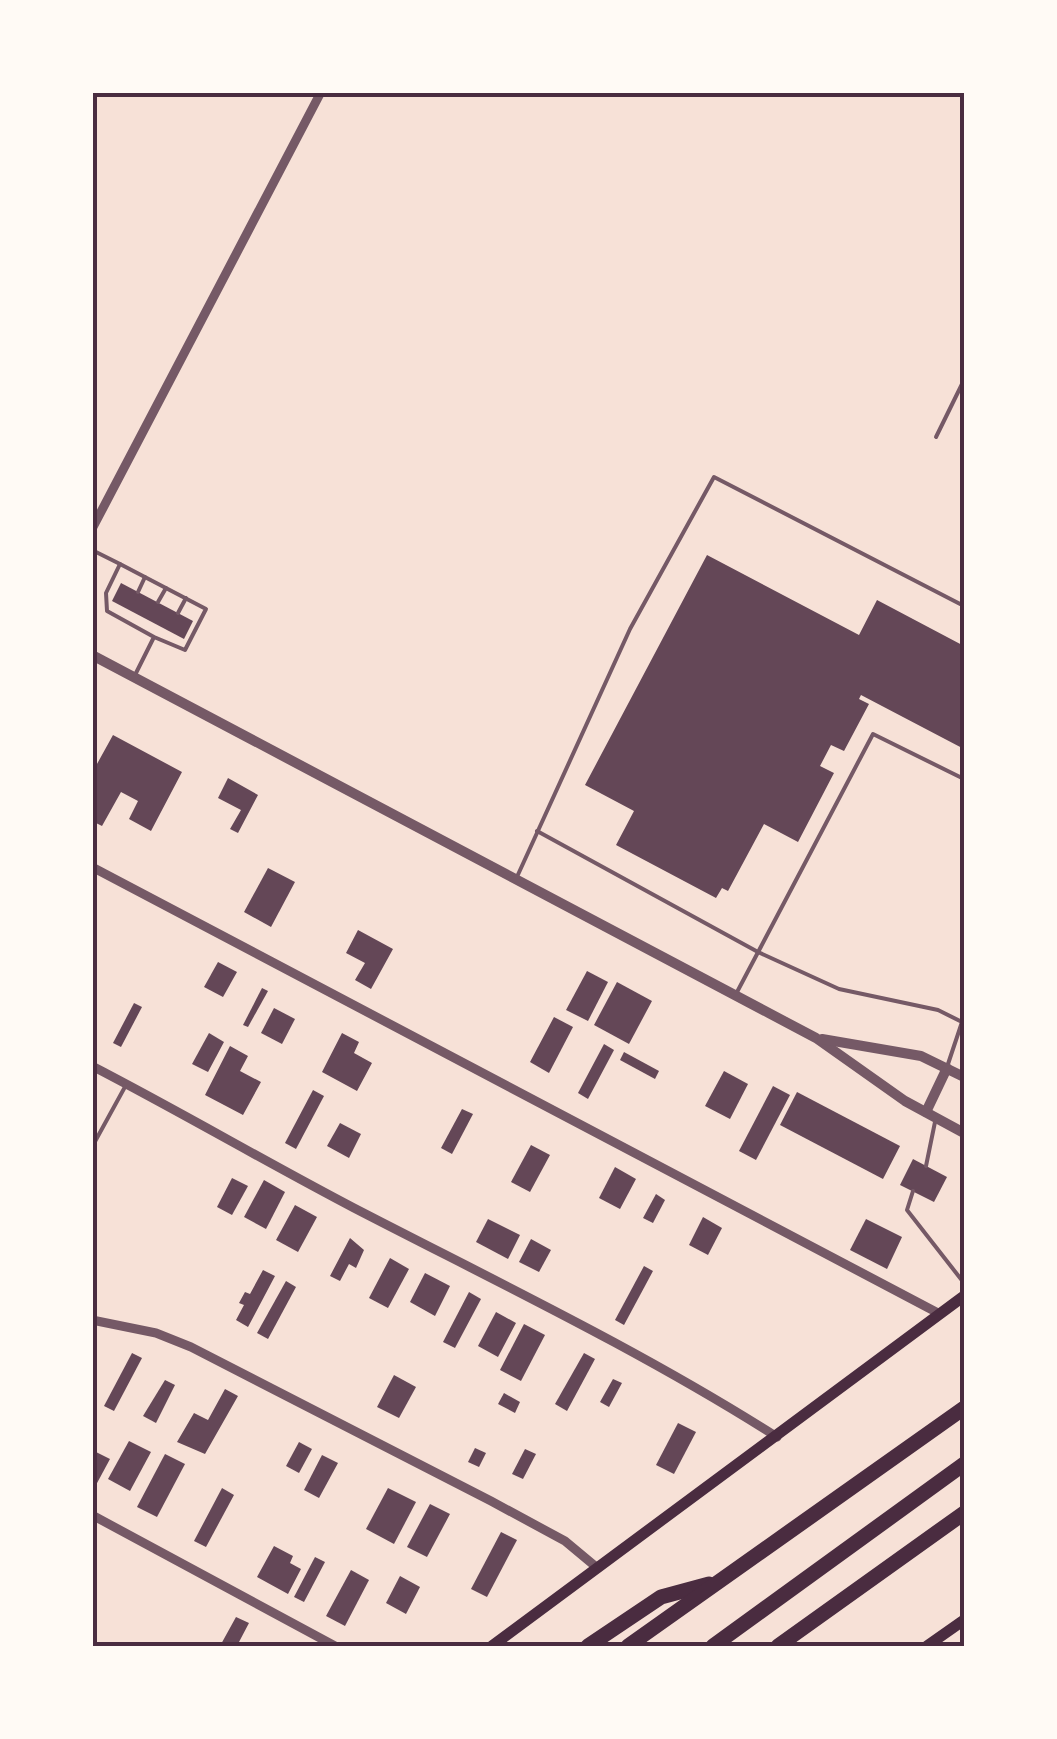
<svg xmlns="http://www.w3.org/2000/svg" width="1057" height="1739" font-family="Commissioner,sans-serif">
<rect width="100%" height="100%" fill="#f7e1d7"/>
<g fill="#644757">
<path d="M707,555l152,80 18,-35 87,46v103l-103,-54 -2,4 10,5 -25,47 -13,-6 -11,21 14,7 -36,69 -34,-18 -36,67 -6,-3 -6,10 -100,-53 18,-34 -49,-26z"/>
<path d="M121,583l72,38 -9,18 -72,-38z"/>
<path d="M113,735l69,37 -31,59 -22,-12 9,-18 -17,-9 -19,34 -10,-5v-48z"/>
<path d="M228,778l30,17 -20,38 -8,-4 11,-19 -23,-12z"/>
<path d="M268,868l27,14 -24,45 -27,-15z"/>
<path d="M358,930l35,19 -22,40 -16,-9 10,-17 -19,-10z"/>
<path d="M218,962l19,10 -14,25 -19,-10z"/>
<path d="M587,971l21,11 -20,39 -22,-11z"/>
<path d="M617,982l35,19 -23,43 -35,-19z"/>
<path d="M262,988l6,3 -20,36 -5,-2z"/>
<path d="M134,1003l8,4 -21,40 -8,-4z"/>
<path d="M274,1008l21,11 -13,25 -21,-11z"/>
<path d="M554,1017l19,10 -24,46 -19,-11z"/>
<path d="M209,1033l15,9 -16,30 -16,-8z"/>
<path d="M342,1033l17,9 -5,11 18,10 -15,28 -35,-19z"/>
<path d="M604,1044l10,6 -26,49 -10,-6z"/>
<path d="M230,1046l18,10 -8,15 21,11 -18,33 -38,-20z"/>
<path d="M624,1052l35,19 -4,8 -35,-19z"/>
<path d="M724,1071l24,13 -18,35 -25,-13z"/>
<path d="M773,1086l17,9 -34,65 -17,-9z"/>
<path d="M313,1090l11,6 -28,53 -11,-6z"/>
<path d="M797,1092l103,54 -17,33 -103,-54z"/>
<path d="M462,1109l11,5 -21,40 -11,-6z"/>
<path d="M340,1123l21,11 -12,24 -22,-12z"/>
<path d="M531,1145l19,10 -20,37 -19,-10z"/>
<path d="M913,1159l34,18 -13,25 -34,-17z"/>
<path d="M615,1167l21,12 -16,30 -21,-11z"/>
<path d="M232,1178l16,8 -16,29 -15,-8z"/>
<path d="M264,1180l21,12 -19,37 -22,-12z"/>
<path d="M656,1194l9,6 -12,23 -10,-5z"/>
<path d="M295,1205l22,12 -19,35 -22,-12z"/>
<path d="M703,1217l19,11 -14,27 -19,-10z"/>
<path d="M488,1219l32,16 -12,24 -32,-17z"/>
<path d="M866,1219l36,18 -15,32 -37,-19z"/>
<path d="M350,1238l14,12 -8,18 -7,-4 -9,17 -10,-5z"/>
<path d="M531,1239l20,11 -12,22 -20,-10z"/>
<path d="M390,1258l19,11 -21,39 -19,-10z"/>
<path d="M644,1266l9,5 -29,54 -9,-5z"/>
<path d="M263,1270l12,6 -27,51 -12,-7 8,-15 -5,-2 6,-11 5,2z"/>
<path d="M425,1273l25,13 -15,30 -25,-14z"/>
<path d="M286,1281l10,6 -28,52 -11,-6z"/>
<path d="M469,1292l12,7 -26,49 -12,-6z"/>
<path d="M496,1312l20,11 -18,34 -20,-11z"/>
<path d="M524,1324l21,11 -24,46 -21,-11z"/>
<path d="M132,1353l10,5 -28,53 -10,-5z"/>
<path d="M584,1353l11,6 -28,52 -12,-7z"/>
<path d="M394,1375l22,12 -17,31 -22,-11z"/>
<path d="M613,1379l9,4 -13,24 -9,-5z"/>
<path d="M165,1380l10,5 -19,38 -13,-7z"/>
<path d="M225,1389l13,7 -33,58 -28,-12 17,-29 14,7z"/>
<path d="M504,1393l16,9 -5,11 -17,-9z"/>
<path d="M678,1423l18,9 -22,42 -18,-9z"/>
<path d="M129,1441l22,11 -21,39 -22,-12z"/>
<path d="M299,1442l13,7 -13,24 -13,-7z"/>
<path d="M475,1448l11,5 -7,14 -11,-5z"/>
<path d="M525,1449l11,5 -13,25 -11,-5z"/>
<path d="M92,1450l18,9 -14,26 -4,-2z"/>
<path d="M165,1454l20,10 -28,53 -20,-10z"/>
<path d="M322,1455l16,8 -19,35 -15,-8z"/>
<path d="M222,1488l12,7 -28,52 -12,-6z"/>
<path d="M388,1488l28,14 -22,42 -28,-15z"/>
<path d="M430,1504l20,10 -23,43 -20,-10z"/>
<path d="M501,1532l16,8 -30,57 -16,-8z"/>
<path d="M274,1546l19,10 -3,7 11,6 -13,25 -31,-17z"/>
<path d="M315,1557l10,5 -21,40 -10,-5z"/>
<path d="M351,1570l18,10 -24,46 -19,-10z"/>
<path d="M400,1576l20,11 -14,27 -20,-11z"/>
<path d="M236,1617l13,6 -10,19 9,4h-28z"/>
</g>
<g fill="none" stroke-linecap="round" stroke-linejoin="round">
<g stroke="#755966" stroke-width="4">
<path d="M936,437l28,-57"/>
<path d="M92,550l28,14"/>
<path d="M138,592l7,-15"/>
<path d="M158,602l8,-14"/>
<path d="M178,613l8,-15"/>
<path d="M134,677l20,-40 -47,-26 -1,-18 14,-29 86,45 -21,41 -31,-13"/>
<path d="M537,831l221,121 81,37 99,21 26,13"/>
<path d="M516,879l114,-250 84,-152 250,129"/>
<path d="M736,994l137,-260 91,45"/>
<path d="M948,1064l16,-48"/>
<path d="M92,1147l34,-62"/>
<path d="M926,1166l9,-44"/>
<path d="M913,1191l-6,19 57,73"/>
</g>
<g stroke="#755966" stroke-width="9">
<path d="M92,529l229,-437"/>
<path d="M92,867l846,446"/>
<path d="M92,1066c89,46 174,96 262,142 143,74 288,143 423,229"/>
<path d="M92,1320l64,13 35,14 300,154 74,40 30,25"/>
<path d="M92,1515l243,131"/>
</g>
<g stroke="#755966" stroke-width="10">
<path d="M92,655l724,383 89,63 59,32"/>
<path d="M822,1039l99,17 43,21"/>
<path d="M926,1112l21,-44"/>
</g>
<g stroke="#4a2c40" stroke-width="11">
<path d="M492,1646l472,-350"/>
<path d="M927,1646l37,-26"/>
</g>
<g stroke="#4a2c40" stroke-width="15">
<path d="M588,1646l73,-49 48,-13"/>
<path d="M628,1646l336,-238"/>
<path d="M713,1646l251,-182"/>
<path d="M778,1646l186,-133"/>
</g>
</g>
<rect width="1057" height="1739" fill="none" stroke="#fffaf5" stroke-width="190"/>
<rect x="95" y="95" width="867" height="1549" fill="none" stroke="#4a2c40" stroke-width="4"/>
</svg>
